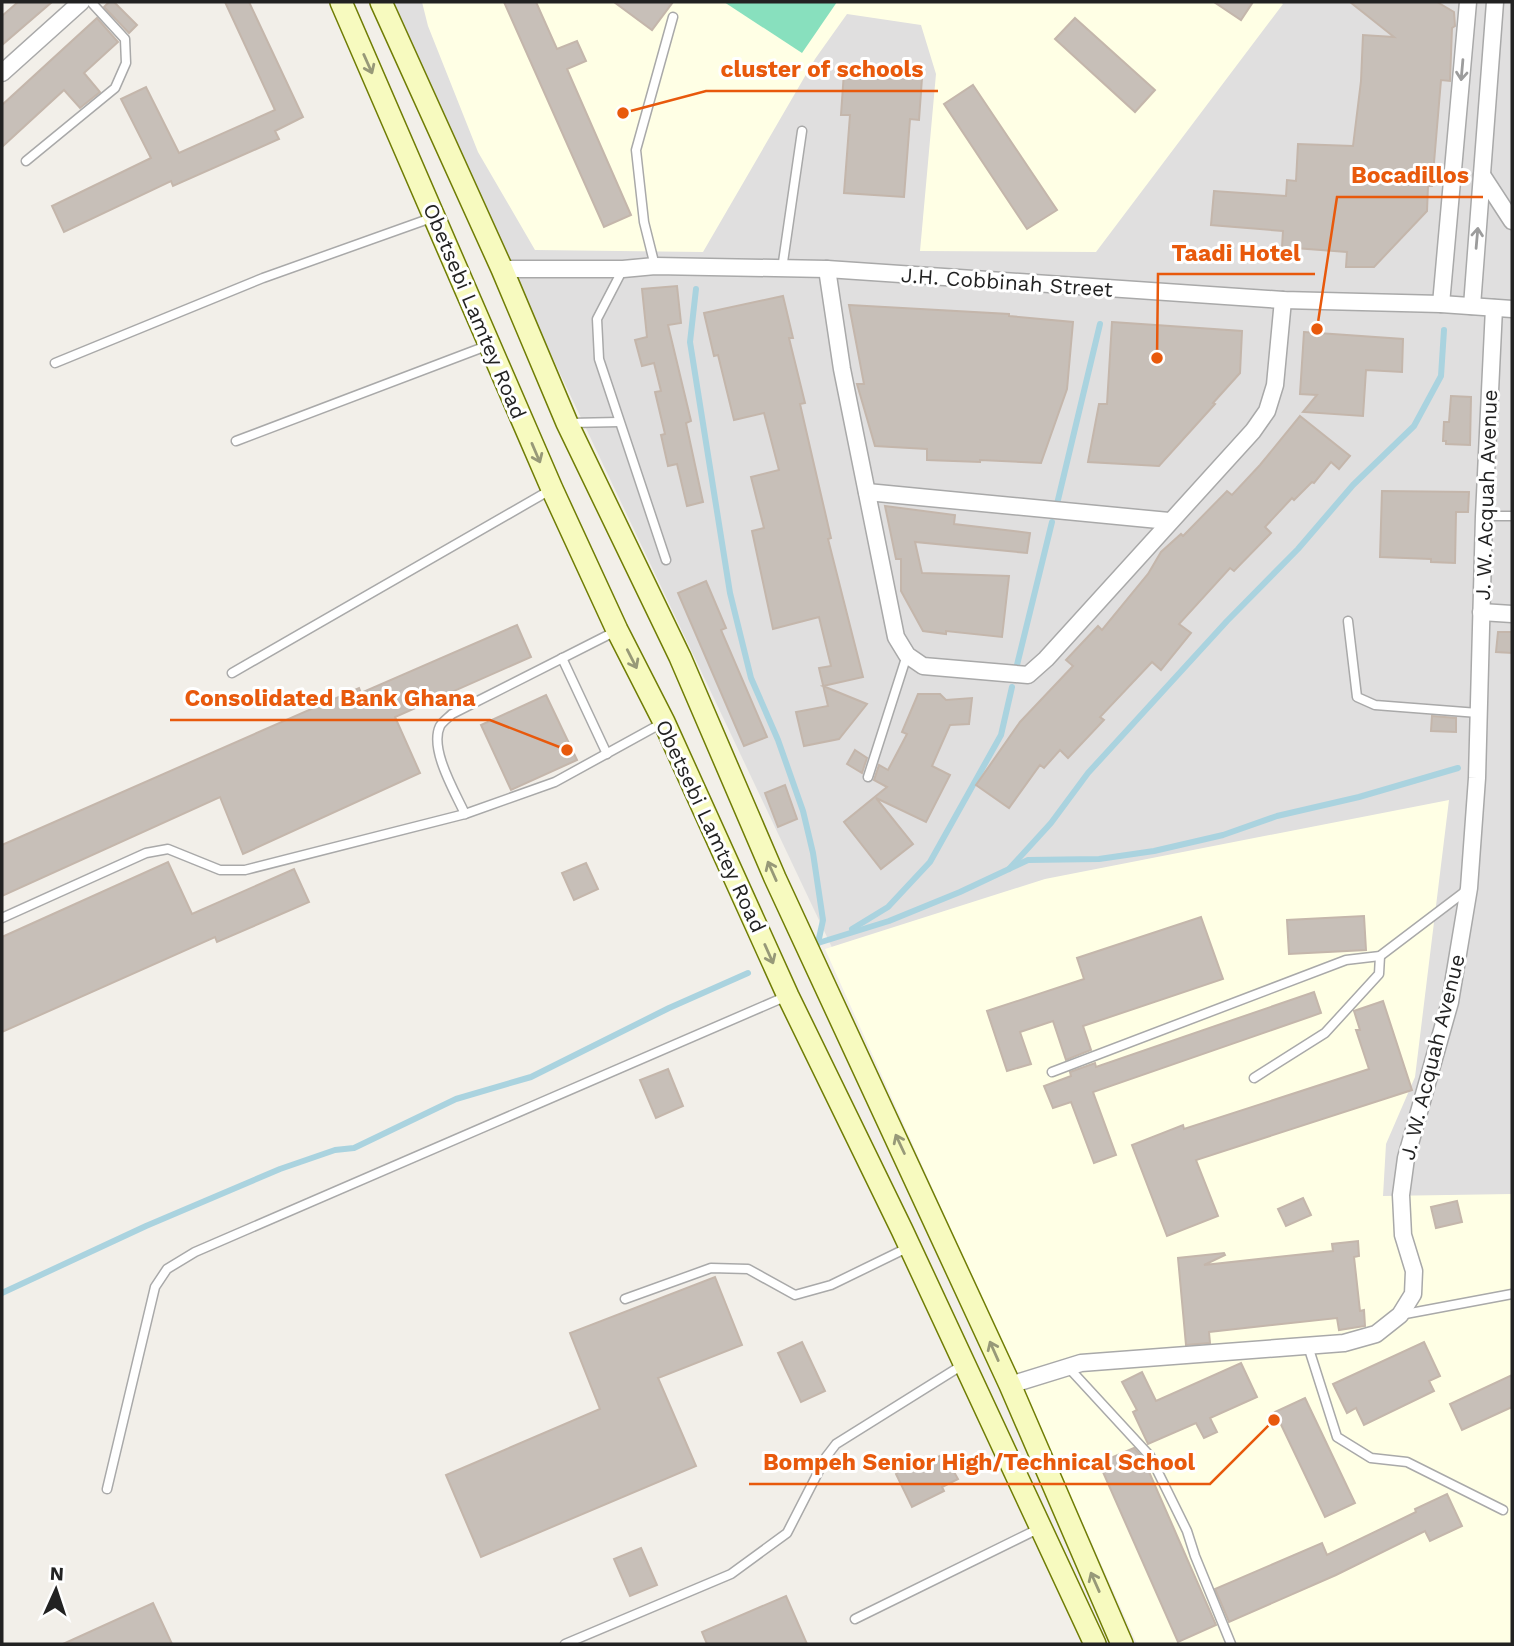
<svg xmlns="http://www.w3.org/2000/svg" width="1514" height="1646" font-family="'Work Sans',sans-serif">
<rect width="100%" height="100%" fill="#f2efe9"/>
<path fill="#e0dfdf" d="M384,2h1128v1642h-350z"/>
<g fill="#ffffe5">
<path d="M422,2h858l3,2 -187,248 -176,-1 16,-177 -15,-49 -74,-11 -32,45 -112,193 -168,-2 -57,-98 -50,-126z"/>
<path d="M1449,800l-34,277 -29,67 -3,52 129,-2v450h-375l-312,-695 220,-70z"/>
</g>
<path fill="#88e0be" d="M724,2h113l-35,51z"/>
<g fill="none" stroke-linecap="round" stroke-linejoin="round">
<g stroke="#aad3df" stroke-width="6">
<path d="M696,289l-6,53 40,251 21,85 27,62 25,71 10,42 10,67 -5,23"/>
<path d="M1057,504l43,-180"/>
<path d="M1017,665l35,-143"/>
<path d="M1009,869l42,-46 37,-50 139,-152 71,-72 55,-64 61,-59 27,-50 3,-46"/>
<path d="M852,929l36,-22 42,-45 71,-127 11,-48"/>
<path d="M818,943l71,-22 71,-29 68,-32 71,-1 55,-8 69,-16 54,-19 82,-19 99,-29"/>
<path d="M2,1293l144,-67 134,-57 55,-19 19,-2 102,-49 75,-22 138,-69 79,-35"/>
</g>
</g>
<g fill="#c7bfb8" stroke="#c4b6ab" stroke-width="2">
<path d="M18,2h34l-50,43v-29z"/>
<path d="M109,2h5l23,23 -8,8 -25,-26z"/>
<path d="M225,2h24l54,115 -28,14 4,8 -106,47 -2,-5 -107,51 -12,-26 99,-48 -30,-59 25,-12 33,66 96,-43z"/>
<path d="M504,2h32l21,47 20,-8 9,20 -19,8 64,146 -27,12z"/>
<path d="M614,2h59l-21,28z"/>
<path d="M1214,2h39l-12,18z"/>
<path d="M1350,2h87l17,10 1,14 -3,2 -2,53 -9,-1 -9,106h-4l-1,25 -53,56h-28l1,-15 -65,-5 1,-16 -72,-6 3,-34 72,5 1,-16 9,1 2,-37 55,2 8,-65 2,-46 31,2z"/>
<path d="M97,18l21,24 -34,31 16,19 -20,16 -16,-18 -62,57v-42z"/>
<path d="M1075,18l80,72 -20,22 -80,-73z"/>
<path d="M844,72l78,6 -3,42 -9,-1 -6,78 -60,-4 6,-78h-9z"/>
<path d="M973,85l84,125 -30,19 -83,-125z"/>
<path d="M677,286l4,37 -13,2 23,96 -5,2 17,79 -16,4 -10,-42 -9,2 -7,-31 4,-1 -10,-42 6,-1 -7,-28 -12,3 -7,-26 12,-3 -5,-48z"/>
<path d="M783,296l10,42h-4l16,65 -5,1 31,134 -3,1 35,138 -40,9 44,18 -28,35 -35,7 -8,-34 32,-6 -9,-38 12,-2 -12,-49 -46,12 -21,-98 12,-3 -13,-51 28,-7 -15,-57 -30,7 -16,-65 -4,1 -10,-43z"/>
<path d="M849,305l160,9v2l64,6 -6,67 -26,74 -61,-3v2l-53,-2v-11l-52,-3 -18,-62h7z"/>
<path d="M1112,322l130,9 -2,42 -27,30 2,1 -56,62 -71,-4 11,-58h8z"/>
<path d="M1304,332l99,7 -1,33 -36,-2 -3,46 -60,-4 14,-17 -17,-1z"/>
<path d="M1451,396l20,1 -1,48 -24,-1v-3h-3l1,-19h5z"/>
<path d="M1300,416l50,40 -11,13 -8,-7 -17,21 -2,-1 -18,18 -2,-2 -27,29 6,6 -37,38 -4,-3 -51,56 12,9 -30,37 -9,-8 -52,55 4,3 -36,38 -8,-8 -16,18 -4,-3 -31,43 -33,-23 44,-63 53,-56 -7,-6 32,-34 4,4 46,-56 13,-22 20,-18 2,2 44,-45 5,4 28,-30z"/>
<path d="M1382,491l87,1 -1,20h-12l-1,51 -24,-1v-3l-51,-2z"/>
<path d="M885,506l70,9 -1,9 76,9 -3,20 -112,-11 7,31 87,3 -7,61 -56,-6v3l-23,-3 -22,-40v-32h-5z"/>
<path d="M706,581l20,47 -5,2 46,107 -23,9 -66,-153z"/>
<path d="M517,625l14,32 -136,60 25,56 -177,81 -23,-57 -218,99v-51l357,-157 2,5z"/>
<path d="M1498,632h14v21l-16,-1z"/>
<path d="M918,694h22l6,6 26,-2 -3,26 -19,1 -18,41 18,9 -24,47 -50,-24 37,46 -32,25 -37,-47 43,-35 -13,-7 5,-15 9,5 19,-36 -5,-2z"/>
<path d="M546,695l31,65 -66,30 -30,-65z"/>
<path d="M1432,716l24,2v14l-25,-1z"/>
<path d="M855,750l12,8 -5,15 -15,-9z"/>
<path d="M785,785l12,34 -19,8 -13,-34z"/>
<path d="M168,862l24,52 102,-45 15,33 -92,40 -2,-5 -213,95v-95z"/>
<path d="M586,863l12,26 -24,11 -12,-27z"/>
<path d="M1364,916l2,34 -77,4 -2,-34z"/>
<path d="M1201,917l22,62 -140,47 8,24 -25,10 -13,-39 -33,11 11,32 -24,7 -20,-60 97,-32 -7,-21z"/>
<path d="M1314,992l7,21 -228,79 23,63 -22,8 -23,-61 -18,6 -9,-22 27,-10 -1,-4 25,-9 1,4z"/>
<path d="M1383,1001l29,89 -216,70 22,56 -51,20 -35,-91 51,-20 1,4 185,-60 -13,-39h4l-6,-19z"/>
<path d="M668,1069l15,37 -27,12 -16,-38z"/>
<path d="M1303,1198l8,17 -25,11 -8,-17z"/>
<path d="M1457,1201l5,21 -26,6 -5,-21z"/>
<path d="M1358,1241l1,15 -5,1 6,54 4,-1 1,16 -26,4 -2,-12 -128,14 1,11 -24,2 -8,-87 46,-5 1,2 -21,10 129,-14 -1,-7z"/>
<path d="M715,1277l27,68 -84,33 38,88 -215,91 -35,-82 154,-66 -30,-76z"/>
<path d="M802,1342l23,49 -24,11 -23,-49z"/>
<path d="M1424,1342l16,34 -11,5 5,10 -70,34 -8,-17 -9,5 -14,-29z"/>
<path d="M1241,1363l16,34 -47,21 7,14 -13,6 -8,-15 -48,21 -15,-32 4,-2 -15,-28 20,-10 14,29z"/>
<path d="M1512,1375v32l-50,23 -12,-26z"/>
<path d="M1305,1398l50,105 -30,14 -50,-105z"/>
<path d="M1134,1448l9,10 73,167 -38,17 -79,-179z"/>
<path d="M944,1454l14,25 -16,8 2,4 -32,16 -16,-33 15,-12 17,-4 1,3z"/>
<path d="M1447,1494l15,32 -32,15 -5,-10 -89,44 -107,47 -14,-33 107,-46 5,12 89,-43 -1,-3z"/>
<path d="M641,1548l16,37 -27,11 -16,-37z"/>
<path d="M786,1596l21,48h-100l-5,-12z"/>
<path d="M153,1603l19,41h-109z"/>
</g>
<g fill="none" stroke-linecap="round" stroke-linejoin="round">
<defs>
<g id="service">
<path d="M26,161l89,-73 11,-25 -1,-24 -34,-37"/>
<path d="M655,266l-11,-44 -8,-72 37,-133"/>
<path d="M623,269l-26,50 2,40 67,201"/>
<path d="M782,269l20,-138"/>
<path d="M55,363l208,-85 171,-61"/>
<path d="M570,423l49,-1"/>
<path d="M236,441l253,-96"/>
<path d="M1484,516h28"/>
<path d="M1348,621l9,76 18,8 103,8"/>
<path d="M562,658l45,96"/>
<path d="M232,673l320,-184"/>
<path d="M868,777l39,-122"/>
<path d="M465,814c-10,-22 -36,-65 -25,-88 2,-4 9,-9 12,-12l164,-83"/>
<path d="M2,918l144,-65 22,-4 52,21h25l220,-56 90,-32 109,-60"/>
<path d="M1052,1072l294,-112 34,-4 87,-66"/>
<path d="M1254,1078l71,-45 54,-59 1,-18"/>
<path d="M625,1299l86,-31 37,1 47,26 36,-10 78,-38"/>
<path d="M1400,1315l112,-21"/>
<path d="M1308,1346l29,91 34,21 36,4 96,48"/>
<path d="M1068,1367l82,89 37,75 8,25 36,88"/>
<path d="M107,1489l48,-202 12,-18 28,-17 592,-256"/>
<path d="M855,1619l185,-91"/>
<path d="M565,1644l166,-70 56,-41 39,-76 10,-13 128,-80"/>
</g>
<g id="minor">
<path d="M2,73l79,-71"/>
<path d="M1482,175l30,46"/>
<path d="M502,269h121l32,-3 172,3 456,31 158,4 71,5"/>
<path d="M827,269l15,100 54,268 11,18 16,11 105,9 18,-16 207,-228 14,-20 8,-26 8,-85"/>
<path d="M1441,304l27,-302"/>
<path d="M1472,306l23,-304"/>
<path d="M867,492l302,29"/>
<path d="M1481,612l31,2"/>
<path d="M1010,1385l71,-22 263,-20 32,-9 24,-19 13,-21 1,-23 -11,-36 -2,-40 5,-37 44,-156 19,-114 8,-110 7,-262 10,-208"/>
</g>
<g id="secondary">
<path d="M341,2l211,487 65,141 47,92 124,274 114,234 193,414"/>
<path d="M381,2l121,267 65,154 113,234 95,221 235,507 112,259"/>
</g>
</defs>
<use href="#service" stroke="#a9a9a9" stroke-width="11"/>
<use href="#minor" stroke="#a9a9a9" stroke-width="19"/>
<use href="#secondary" stroke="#707d05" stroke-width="24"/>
<use href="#service" stroke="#fff" stroke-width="8"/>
<use href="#minor" stroke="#fff" stroke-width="16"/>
<use href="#secondary" stroke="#f7fabf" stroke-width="21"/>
</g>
<defs><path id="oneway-shaft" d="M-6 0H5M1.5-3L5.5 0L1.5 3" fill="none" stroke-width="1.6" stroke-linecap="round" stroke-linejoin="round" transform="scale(1.75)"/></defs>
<g stroke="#979978">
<use href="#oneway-shaft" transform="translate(368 64) rotate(66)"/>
<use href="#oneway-shaft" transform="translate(536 453) rotate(67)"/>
<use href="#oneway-shaft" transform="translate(632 659) rotate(63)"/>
<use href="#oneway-shaft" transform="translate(772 871) rotate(-114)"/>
<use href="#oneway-shaft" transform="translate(769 954) rotate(66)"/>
<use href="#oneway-shaft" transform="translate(900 1144) rotate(-115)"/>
<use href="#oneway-shaft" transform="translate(994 1351) rotate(-114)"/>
<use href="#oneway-shaft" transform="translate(1095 1582) rotate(-114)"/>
</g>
<g stroke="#9c9c9c">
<use href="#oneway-shaft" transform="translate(1462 70) rotate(95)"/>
<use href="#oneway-shaft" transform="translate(1477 238) rotate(-85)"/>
</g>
<g text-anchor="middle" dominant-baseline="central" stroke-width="6" stroke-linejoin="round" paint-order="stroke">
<g font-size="21" fill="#222" stroke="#fff">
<text transform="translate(1007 282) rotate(4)">J.H. Cobbinah Street</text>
<text transform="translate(475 311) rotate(67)">Obetsebi Lamtey Road</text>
<text transform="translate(1486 495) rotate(-88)">J. W. Acquah Avenue</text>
<text transform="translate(711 826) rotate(65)">Obetsebi Lamtey Road</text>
<text transform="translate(1432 1057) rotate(-76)">J. W. Acquah Avenue</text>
</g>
</g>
<path fill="none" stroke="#e8590c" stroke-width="2.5" d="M623 113L706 91H938M1317 329L1337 197H1483M1157 358L1158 274H1315M567 750L490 720H170M1274 1420L1210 1484H749"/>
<g fill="#e8590c" stroke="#fff" stroke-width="2.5">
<circle cx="623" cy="113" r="7"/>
<circle cx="1317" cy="329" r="7"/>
<circle cx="1157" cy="358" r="7"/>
<circle cx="567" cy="750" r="7"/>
<circle cx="1274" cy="1420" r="7"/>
</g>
<g font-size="23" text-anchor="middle" font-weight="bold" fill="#e8590c" stroke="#fff" stroke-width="6" stroke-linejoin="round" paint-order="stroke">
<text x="822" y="77">cluster of schools</text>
<text x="1410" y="183">Bocadillos</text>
<text x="1236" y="261">Taadi Hotel</text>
<text x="330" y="706">Consolidated Bank Ghana</text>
<text x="979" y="1470">Bompeh Senior High/Technical School</text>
</g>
<rect width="1514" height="1646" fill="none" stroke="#222222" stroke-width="7"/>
<g transform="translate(56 1590) rotate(3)" stroke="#ffffff" stroke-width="5" paint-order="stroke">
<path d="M0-5L12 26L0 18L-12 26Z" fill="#222222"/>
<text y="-10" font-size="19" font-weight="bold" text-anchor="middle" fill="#222222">N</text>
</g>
</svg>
